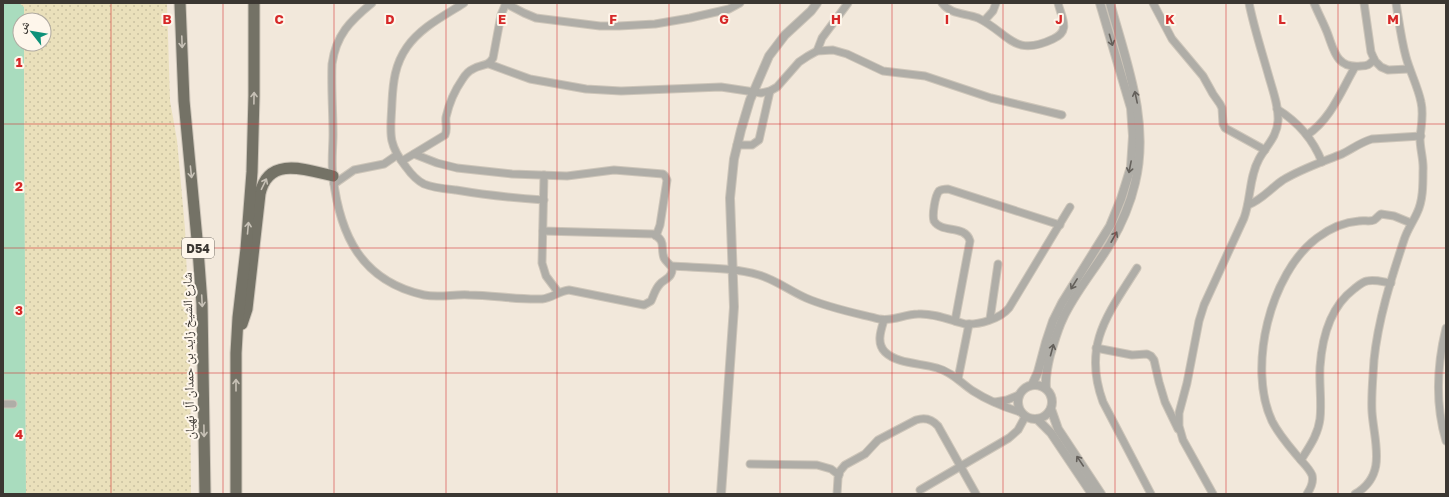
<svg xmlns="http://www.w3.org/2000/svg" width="1449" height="497" font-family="'Golos Text','Noto Naskh Arabic',sans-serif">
<defs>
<pattern id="sand-dots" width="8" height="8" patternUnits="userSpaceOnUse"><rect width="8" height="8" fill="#eae0bb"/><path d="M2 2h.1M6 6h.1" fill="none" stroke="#cac1a1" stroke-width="1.8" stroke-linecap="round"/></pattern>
</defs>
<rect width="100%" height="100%" fill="#f2e8db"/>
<path fill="#a9dcbe" d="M3,3h21v17h-4v24h4l2,450h-23z"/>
<path fill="url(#sand-dots)" d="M19,3h148l3,98 7,39 8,89 5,121 1,144h-165l-2,-450h20v-24h-20v-13z"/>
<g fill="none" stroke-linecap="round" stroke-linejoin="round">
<defs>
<g id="minor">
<path d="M372,3c-22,18 -36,32 -40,61 -1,24 1,47 1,70 0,14 -2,29 0,43 7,58 28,104 91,118 15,3 30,-1 45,0 24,0 48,5 73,4 10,-1 17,-8 27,-9l75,15 7,-4c3,-6 4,-12 9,-17 3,-4 9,-5 11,-10 4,-8 -4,-10 -7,-16 -4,-11 3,-17 -11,-24l-110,-3"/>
<path d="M464,3c-20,13 -43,24 -57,44 -12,17 -14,35 -15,55 -1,29 -6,40 14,65 5,7 10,13 18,17 9,4 22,5 32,6 29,5 58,8 88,10"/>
<path d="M505,3l19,10 12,5 64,8h19l36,-2 35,-6 39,-9 11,-6"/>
<path d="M942,3c9,12 24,10 36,15 31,15 35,40 75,21 18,-8 9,-20 5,-36"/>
<path d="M1153,3l19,36 31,37 10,18 7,10 2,4 1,16 2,4 40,22"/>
<path d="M1314,3c4,10 9,19 13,29 7,18 9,37 34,34 6,0 9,-1 13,-7"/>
<path d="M1364,3l7,49 4,9 6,6 7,3 21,-1"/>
<path d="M984,21l9,-10 3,-8"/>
<path d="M817,51l5,-13 26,-35"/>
<path d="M489,64l41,15 56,10 35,2 100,-4 40,6 9,-2 7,-4 22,-25 9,-6 9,-5 16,-1 14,4 36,17 42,5 66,22 71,17"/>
<path d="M1277,109c21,13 36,30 45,53"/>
<path d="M1307,135c24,-16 34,-44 48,-68"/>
<path d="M737,145h15l7,-5 11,-49"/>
<path d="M414,154l23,9 20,5 55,6 55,2 47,-6 49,4 2,2 2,4 -7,45 -4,11"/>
<path d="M402,161l43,-26c3,-6 0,-12 1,-18 3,-13 9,-27 16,-37 3,-5 6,-9 11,-11 8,-5 15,-2 20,-11l8,-43 5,-12"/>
<path d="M544,175l-2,88 4,13 12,16"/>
<path d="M334,184l20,-14 30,-6 13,-9"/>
<path d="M1248,205c14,-5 23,-17 35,-25 18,-11 39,-18 59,-26 10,-5 19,-12 30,-15l49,-3"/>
<path d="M671,266c28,2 62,1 88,9 17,5 31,16 47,23 23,10 49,15 73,21 14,3 25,-5 39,-5 16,-1 32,6 47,10 14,1 35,-5 44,-16l61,-101"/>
<path d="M1137,268c-29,46 -55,77 -34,134l48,92"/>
<path d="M990,319l8,-55"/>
<path d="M884,320c-3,10 -8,23 1,32 12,12 36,11 52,16 15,4 24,15 36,23 14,9 31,16 47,21"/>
<path d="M955,321l15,-80c-5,-17 -28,-7 -36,-20 -2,-6 1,-25 5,-30 3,-2 6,-2 9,-2l112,36"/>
<path d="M1446,328c-9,37 -11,76 0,113"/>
<path d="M1096,348l36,7 15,-1 4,2 3,4 5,22 6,20 13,27"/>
<path d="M958,379l11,-55"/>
<path d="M995,402l12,-2 12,-5"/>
<path d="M3,404h10"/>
<path d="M1301,460c8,-13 17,-25 19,-41 2,-17 -1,-35 0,-52 2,-29 10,-60 34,-78 4,-3 8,-7 13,-8 8,-2 16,1 24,2"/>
<path d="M750,464l67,1 14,4 8,6"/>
<path d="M920,490l89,-52 9,-8 7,-13"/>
<path d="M837,494l1,-16 2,-7 5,-6 20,-11 13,-14 38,-20c9,-3 16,-1 22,6l38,68"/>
<path d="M1213,494l-30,-54 -4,-14v-13l8,-30 12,-62 5,-16 40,-87c7,-19 5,-41 15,-59 7,-13 18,-22 19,-38 1,-14 -5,-30 -9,-44 -7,-25 -15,-49 -20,-74"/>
<path d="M1307,494c4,-6 7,-12 5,-19 -3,-7 -9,-12 -13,-17 -10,-12 -20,-23 -27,-37 -25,-53 -2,-148 45,-183 12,-9 27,-16 42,-17 5,-1 11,1 15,-1 3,-2 4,-4 7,-6l13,2 17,7"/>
<path d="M1355,494c33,-19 19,-52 17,-82 -1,-17 1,-34 2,-52 4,-40 17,-81 30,-120 3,-10 9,-18 13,-27 6,-12 6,-28 6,-42 1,-11 -3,-21 -3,-33 1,-12 4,-23 1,-36 -3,-15 -11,-30 -15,-45 -5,-18 -7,-36 -10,-54"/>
</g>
<g id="tertiary">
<circle cx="1035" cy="402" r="17"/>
<path d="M1032,385l6,-13 8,-30 7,-21 9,-18 48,-77 11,-27 10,-32 2,-31 -2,-28 -31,-105"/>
<path d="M1046,388c-1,-11 1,-21 4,-33 4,-12 7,-25 13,-37 12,-26 32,-49 47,-74 11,-19 20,-39 25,-61 15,-62 -9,-121 -25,-180"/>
<path d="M1051,409l7,20 43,65"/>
<path d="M1037,419l14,14 41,61"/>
<path d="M721,494l13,-187 -4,-109 4,-39 7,-29 9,-30 19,-44 16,-21 26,-24 6,-8"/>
</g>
<g id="trunk">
<path d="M180,3l4,98 14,149 4,54 3,190"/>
<path d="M242,324l5,-15 13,-115c8,-39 47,-24 73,-18"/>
<path d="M236,494v-141l2,-35 8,-69 6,-77 2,-76v-93"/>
</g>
</defs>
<use href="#minor" stroke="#cdc5b9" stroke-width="9"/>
<use href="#tertiary" stroke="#cdc5b9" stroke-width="10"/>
<use href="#trunk" stroke="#cdc5b9" stroke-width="13"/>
<use href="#minor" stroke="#afada7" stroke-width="7"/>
<use href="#tertiary" stroke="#afada7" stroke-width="8"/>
<use href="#trunk" stroke="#747266" stroke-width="11"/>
</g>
<defs><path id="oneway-shaft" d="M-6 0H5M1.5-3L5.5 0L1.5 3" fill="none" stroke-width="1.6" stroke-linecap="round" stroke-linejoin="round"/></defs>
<g stroke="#64605b">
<use href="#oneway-shaft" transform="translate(1111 40) rotate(74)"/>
<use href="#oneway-shaft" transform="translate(1136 97) rotate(-102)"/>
<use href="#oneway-shaft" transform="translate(1130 167) rotate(101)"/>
<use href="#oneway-shaft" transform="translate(1114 237) rotate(-61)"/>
<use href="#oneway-shaft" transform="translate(1074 284) rotate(122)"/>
<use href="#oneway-shaft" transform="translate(1052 350) rotate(-75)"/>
<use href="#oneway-shaft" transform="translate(1080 461) rotate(-124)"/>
</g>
<g stroke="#c7c1b6">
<use href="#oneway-shaft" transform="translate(182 42) rotate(88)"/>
<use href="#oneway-shaft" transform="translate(254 98) rotate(-89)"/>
<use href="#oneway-shaft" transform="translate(191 172) rotate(84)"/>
<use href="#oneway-shaft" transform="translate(264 184) rotate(-64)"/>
<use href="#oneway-shaft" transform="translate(248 228) rotate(-85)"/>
<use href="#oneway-shaft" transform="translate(202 301) rotate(87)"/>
<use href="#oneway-shaft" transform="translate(236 385) rotate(-90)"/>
<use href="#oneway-shaft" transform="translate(204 431) rotate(89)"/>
</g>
<path fill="none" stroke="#d62828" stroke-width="1" stroke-opacity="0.55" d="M111,3v491M223,3v491M334,3v491M446,3v491M557,3v491M669,3v491M780,3v491M892,3v491M1003,3v491M1115,3v491M1226,3v491M1338,3v491M3,124h1443M3,248h1443M3,373h1443"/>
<g text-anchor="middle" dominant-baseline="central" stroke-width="4" stroke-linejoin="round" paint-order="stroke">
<rect fill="#fef6eb" stroke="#76706a" stroke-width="1" x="182" y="238" width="32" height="20" rx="3"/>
<g font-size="12" font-weight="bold" fill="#3b3732">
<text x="198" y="248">D54</text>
</g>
<g font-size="13" fill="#3b3732" stroke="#fef6eb">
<text transform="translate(188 356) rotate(-91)">شارع الشيخ زايد بن حمدان آل نهيان</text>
</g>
</g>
<g font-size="13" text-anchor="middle" font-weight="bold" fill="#d62828" stroke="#fef6eb" stroke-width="4" stroke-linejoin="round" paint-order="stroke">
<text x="167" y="24">B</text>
<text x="279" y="24">C</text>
<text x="390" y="24">D</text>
<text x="502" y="24">E</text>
<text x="613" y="24">F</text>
<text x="724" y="24">G</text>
<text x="836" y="24">H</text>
<text x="947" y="24">I</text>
<text x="1059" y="24">J</text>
<text x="1170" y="24">K</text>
<text x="1282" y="24">L</text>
<text x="1393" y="24">M</text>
<text x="19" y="67">1</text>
<text x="19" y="191">2</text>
<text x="19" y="315">3</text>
<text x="19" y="439">4</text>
</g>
<rect width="1449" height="497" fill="none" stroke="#3b3732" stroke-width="8"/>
<g transform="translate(32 32) rotate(301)"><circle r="19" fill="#fef6eb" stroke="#b0aaa1"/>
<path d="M0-3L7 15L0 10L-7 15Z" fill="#0d9179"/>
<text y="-6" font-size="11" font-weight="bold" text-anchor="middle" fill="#3b3732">ش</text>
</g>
</svg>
